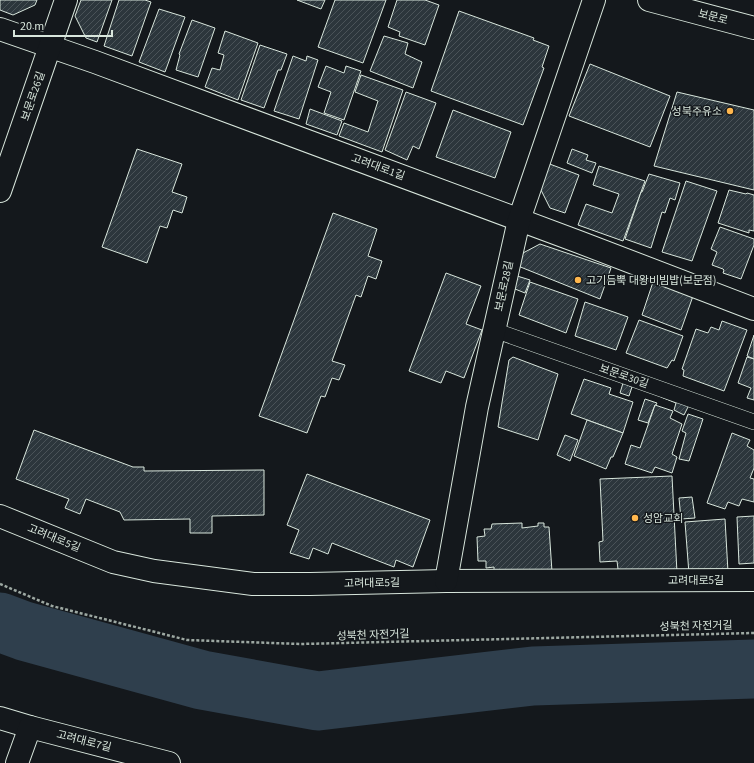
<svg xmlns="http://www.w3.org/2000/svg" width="754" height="763" font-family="'Source Sans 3','Noto Sans KR',sans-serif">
<defs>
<pattern id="building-hatch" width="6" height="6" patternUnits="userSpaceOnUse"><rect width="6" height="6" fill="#2c363c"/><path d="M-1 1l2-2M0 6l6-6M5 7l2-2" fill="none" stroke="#4a5358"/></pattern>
</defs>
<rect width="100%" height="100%" fill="#14181c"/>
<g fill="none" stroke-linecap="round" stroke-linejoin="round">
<path stroke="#2f3f4d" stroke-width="59" d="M0,622l24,9 178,49 116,21 215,-25 221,-7"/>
</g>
<g fill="url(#building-hatch)" stroke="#d8e6dc">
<path d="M0,0h37l-2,5 -22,10 -13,-5z"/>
<path d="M81,0h31l-15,42 -11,-4 -11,-22z"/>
<path d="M119,0h26l6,2 -19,54 -28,-10z"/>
<path d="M297,0h28l-4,9z"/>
<path d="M335,0h51l-23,63 -45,-16z"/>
<path d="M397,0h28l14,5 -14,40 -26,-9 1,-4 -12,-5z"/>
<path d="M159,9l26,8 -20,55 -26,-10z"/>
<path d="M459,11l75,27 -1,2 16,6 -7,21 2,1 -21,57 -92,-34z"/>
<path d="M192,20l23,8 -17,49 -22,-7 4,-15 -1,-1z"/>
<path d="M225,31l33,12 -20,57 -33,-13 7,-19 8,2 4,-15 -6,-2z"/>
<path d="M384,36l24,7 -3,11 17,8 -9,26 -43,-17z"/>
<path d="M260,45l27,9 -6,16h-3l-14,38 -23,-8z"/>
<path d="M293,56l13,5 1,-5 11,4 -19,59 -25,-8z"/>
<path d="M590,64l80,32 -20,51 -81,-31z"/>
<path d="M326,66l18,7 2,-7 15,5 -17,49 -20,-7 7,-21 -13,-5z"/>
<path d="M361,75l42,15 -21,62 -43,-16 5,-13 24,9 10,-31 -23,-9z"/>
<path d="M406,92l30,11 -17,46 -6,-3 -6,14 -22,-10z"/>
<path d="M677,92l77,18v80l-100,-24z"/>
<path d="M310,109l32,12 -5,14 -31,-11z"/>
<path d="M453,110l58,22 -16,46 -59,-21z"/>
<path d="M137,149l45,15 -10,28 15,5 -5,16 -9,-3 -6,18 -7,-2 -13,37 -45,-16z"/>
<path d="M572,149l16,6 -2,5 10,3 -4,10 -25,-10z"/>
<path d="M547,163l32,12 -14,38 -15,-5 -9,-18z"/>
<path d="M599,166l46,15 -22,60 -45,-16 8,-21 26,9 7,-19 -26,-9z"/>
<path d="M649,174l31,9 -5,17 -5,-2 -5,15 -3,-1 -11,36 -26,-9 16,-47h1z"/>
<path d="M686,181l31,10 -25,70 -30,-9z"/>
<path d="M729,190l17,4 1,-1 7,2v36l-5,-1v3l-31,-10z"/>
<path d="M333,213l44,16 -9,27 14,5 -6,18 -8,-3 -7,21 -5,-2 -24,66 13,4 -6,15 -7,-2 -7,19 -4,-1 -14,37 -48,-17z"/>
<path d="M720,227l34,12v6l-13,34 -18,-6 1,-3 -1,-1 -11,-4 5,-13 -6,-3z"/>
<path d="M540,244l71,24 -11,31 -82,-33 5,-13z"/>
<path d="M446,273l35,13 -15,38 16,6 -18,48 -18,-7 -5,12 -32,-12z"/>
<path d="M514,275l16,5 -5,13 -15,-6z"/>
<path d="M530,282l48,17 -12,34 -47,-18z"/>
<path d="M653,282l40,14 -12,34 -39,-15z"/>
<path d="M585,302l43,15 -12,33 -41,-14z"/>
<path d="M639,320l44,16 -9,25 -2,-1 -5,8 -41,-15z"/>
<path d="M722,321l25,9 -23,61 -41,-15 1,-6 -2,-1 14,-40 12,4 3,-6 8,3z"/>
<path d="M754,335v24l-7,-3z"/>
<path d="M513,357l45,17 -20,66 -40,-13 11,-67z"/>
<path d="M747,357l7,2v41l-7,-2 4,-10 -13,-5z"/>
<path d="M584,379l27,9 -2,6 24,8 -10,31 -52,-19z"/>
<path d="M623,383l9,4 -3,9 -9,-3z"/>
<path d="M660,395l29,10 -5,10 -10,-5 2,-7 -15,-6z"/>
<path d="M645,399l12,4 -1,2h-1l-7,18 -10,-3z"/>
<path d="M655,405l18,6 -3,7 12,6 -10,30 5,3 -5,16 -17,-6 -3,6 -27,-9 6,-19 9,3z"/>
<path d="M688,414l15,5 -14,42 -10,-2 7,-26 -4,-2z"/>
<path d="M587,420l36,13 -10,24h-2l-5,12 -32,-13z"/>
<path d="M34,430l99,37h11v4l120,-1v45l-52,1v17h-22v-14l-66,1 -4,-8 -34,-13 -6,15 -15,-6 4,-9 -53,-20z"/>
<path d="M732,433l18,7 -3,6 7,4v18l-4,10 4,1v23l-12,-3 -3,7 -11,-4 -3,7 -18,-6z"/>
<path d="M565,435l13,5 -8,21 -13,-6z"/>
<path d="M307,474l123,46 -17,47 -17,-7 -2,7 -62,-24 -4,11 -15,-6 -4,11 -19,-6 9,-23 -12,-5z"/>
<path d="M672,476l5,97 -58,4 -2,-16 -17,1 -1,-20 4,-1 -3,-62z"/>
<path d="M692,497l3,21 -14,1 -2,-21z"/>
<path d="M754,516v47l-15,1 -2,-47z"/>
<path d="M725,519l3,53 -39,2 -4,-52z"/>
<path d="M522,523v5l16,-2v-3h6v4h5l3,45 -58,3v-8l-8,1v-7h-8l-1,-24 8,-1 -1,-7h7l1,-5z"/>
</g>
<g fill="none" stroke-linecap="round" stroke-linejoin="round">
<defs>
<path id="service" d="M494,330l260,92"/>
<g id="minor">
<path d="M0,29l95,33 484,180 175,67"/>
<path d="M0,191l66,-191"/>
<path d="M0,516l113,46 41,9 99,13h57l136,-3 308,-1"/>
<path d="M446,581l31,-174 42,-187 75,-220"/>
<path d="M0,718l30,9 139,36"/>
<path d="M17,763l13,-36"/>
</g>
<path id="primary" d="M649,0l105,28"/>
</defs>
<use href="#service" stroke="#d8e6dc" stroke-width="16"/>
<use href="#minor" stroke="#d8e6dc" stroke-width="24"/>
<use href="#primary" stroke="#d8e6dc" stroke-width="24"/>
<path stroke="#9da8a2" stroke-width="2.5" stroke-dasharray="3 2" stroke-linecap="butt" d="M0,584l52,22 135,34 114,4 453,-11"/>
<use href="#service" stroke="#14181c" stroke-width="15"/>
<use href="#minor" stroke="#14181c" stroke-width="22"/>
<use href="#primary" stroke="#14181c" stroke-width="22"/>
</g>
<g fill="#ffb74d" stroke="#14181c" stroke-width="1.5">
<circle cx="730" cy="111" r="4"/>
<circle cx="578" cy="280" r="4"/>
<circle cx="635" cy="518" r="4"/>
</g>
<g text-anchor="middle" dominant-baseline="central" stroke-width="3" stroke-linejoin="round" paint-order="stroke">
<g font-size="11" fill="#d8e6dc" stroke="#14181c">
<text transform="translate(713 17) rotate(15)">보문로</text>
<text transform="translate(33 96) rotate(-71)">보문로26길</text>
<text transform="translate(378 167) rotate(20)">고려대로1길</text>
<text transform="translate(504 286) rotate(-78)">보문로28길</text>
<text transform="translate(624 376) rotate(19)">보문로30길</text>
<text transform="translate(54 538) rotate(22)">고려대로5길</text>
<text x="696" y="580">고려대로5길</text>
<text transform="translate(372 583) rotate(-1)">고려대로5길</text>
<text transform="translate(696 626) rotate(-1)">성북천 자전거길</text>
<text transform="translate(373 635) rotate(-2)">성북천 자전거길</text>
<text transform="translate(84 741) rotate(14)">고려대로7길</text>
</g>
<g font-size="11" fill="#d8e6dc" stroke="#14181c" text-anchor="start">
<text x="722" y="111" text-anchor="end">성북주유소</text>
<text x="586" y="280">고기듬뿍 대왕비빔밥(보문점)</text>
<text x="643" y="518">성암교회</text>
</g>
</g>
<path d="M14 30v6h98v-6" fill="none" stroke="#d8e6dc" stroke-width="2"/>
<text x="20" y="30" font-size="12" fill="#d8e6dc" stroke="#14181c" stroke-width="3" paint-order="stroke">20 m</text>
</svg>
